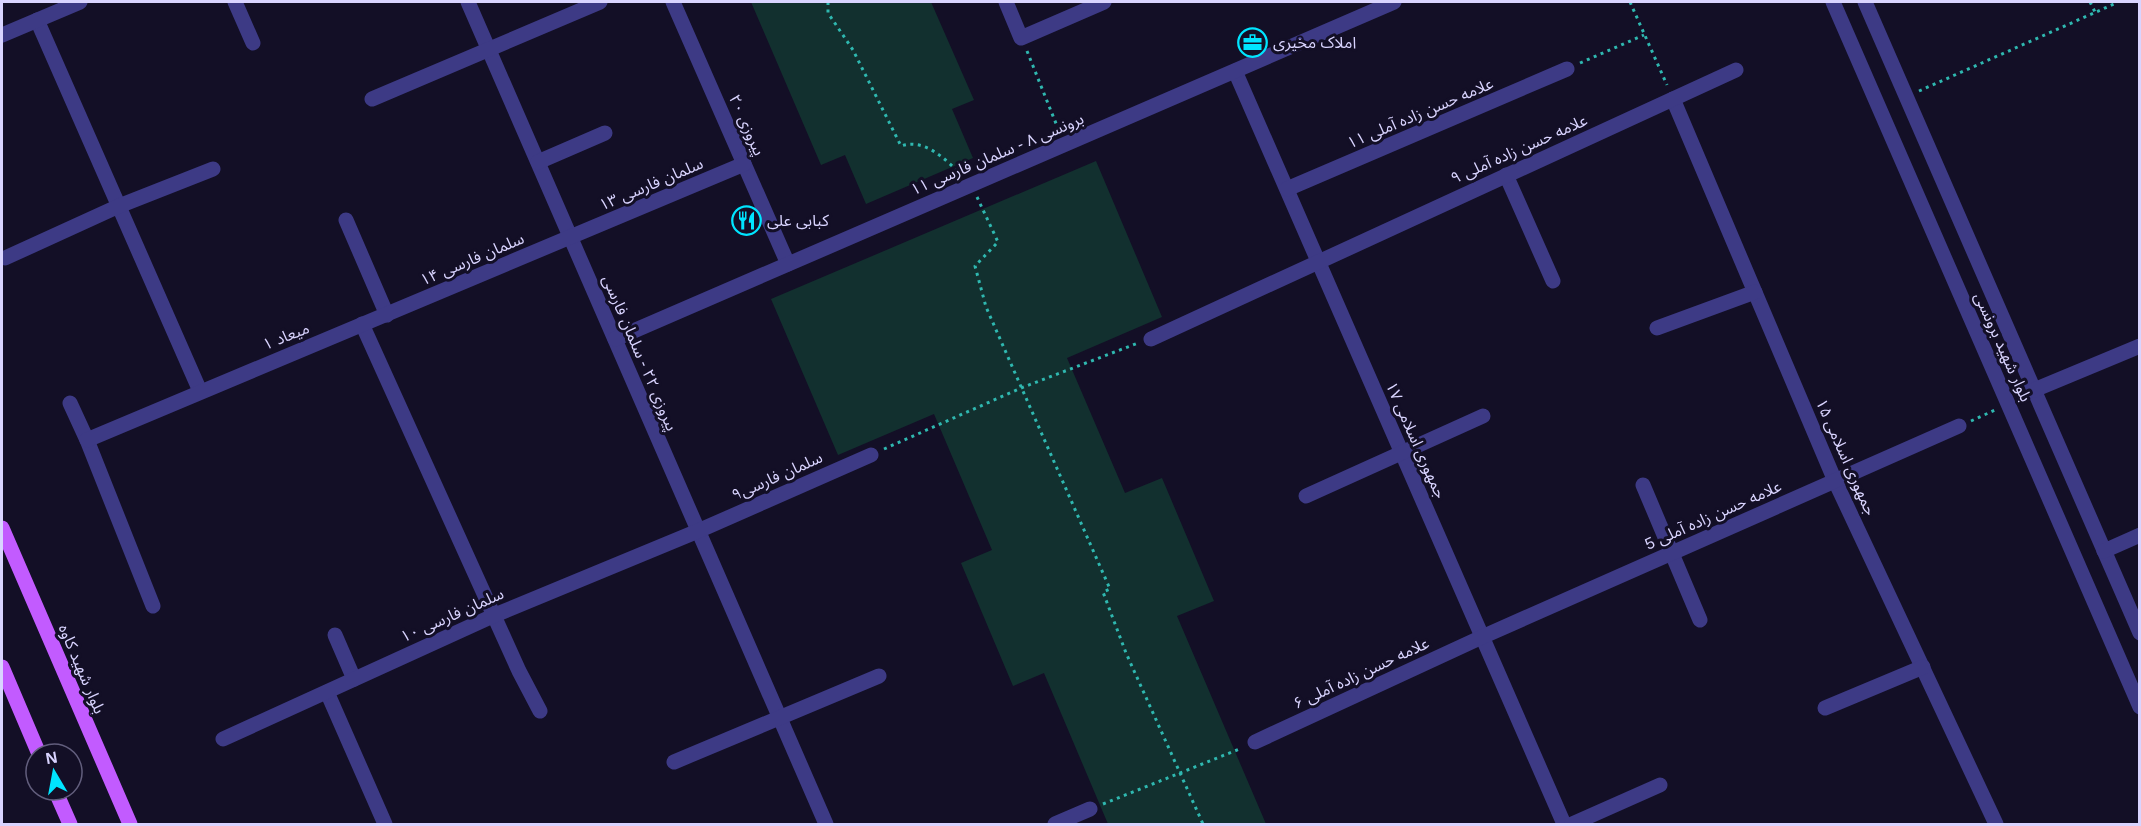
<svg xmlns="http://www.w3.org/2000/svg" width="2141" height="826" font-family="Helvetica,'Noto Sans Arabic',sans-serif">
<rect width="100%" height="100%" fill="#130f26"/>
<g fill="#12302f">
<path d="M751,2h180l43,98 -22,9 21,49 -107,46 -21,-49 -24,10z"/>
<path d="M1096,161l66,156 -95,41 58,135 37,-15 52,123 -37,15 89,208h-158l-64,-151 -31,13 -52,-123 31,-13 -58,-136 -96,41 -67,-156z"/>
</g>
<g fill="none" stroke-linecap="round" stroke-linejoin="round">
<g stroke="#2fb8b0" stroke-width="3" stroke-dasharray="3 4.5" stroke-linecap="butt">
<path d="M828,2v11l25,37 48,96c22,-8 44,12 58,27"/>
<path d="M1630,2l37,83"/>
<path d="M2090,2l5,10"/>
<path d="M1027,51l32,80"/>
<path d="M1580,63l64,-28"/>
<path d="M1919,91l195,-87"/>
<path d="M977,197l21,45 -23,24 11,41 124,282 -7,3 23,61 77,171"/>
<path d="M1971,421l24,-11"/>
<path d="M884,449l137,-61 117,-45"/>
<path d="M1103,804l139,-56"/>
</g>
<g stroke="#3d3a85" stroke-width="15">
<path d="M235,2l18,41"/>
<path d="M468,2l358,822"/>
<path d="M673,2l115,262"/>
<path d="M1006,2l15,36 83,-36"/>
<path d="M1833,2l307,705"/>
<path d="M1865,2l275,631"/>
<path d="M37,20l163,371"/>
<path d="M2,35l78,-33"/>
<path d="M1235,71l329,753"/>
<path d="M372,99l228,-97"/>
<path d="M1673,99l162,382 161,343"/>
<path d="M538,162l67,-29"/>
<path d="M1506,175l47,106"/>
<path d="M1287,189l280,-120"/>
<path d="M346,220l41,95"/>
<path d="M5,258l114,-52 94,-37"/>
<path d="M362,324l157,347 21,40"/>
<path d="M1657,328l98,-36"/>
<path d="M615,339l779,-337"/>
<path d="M1151,339l585,-269"/>
<path d="M2034,390l106,-44"/>
<path d="M70,403l17,37 66,166"/>
<path d="M87,440l657,-276"/>
<path d="M1643,485l57,135"/>
<path d="M1306,496l177,-80"/>
<path d="M2104,551l36,-16"/>
<path d="M335,635l19,44"/>
<path d="M327,692l58,132"/>
<path d="M1825,708l98,-41"/>
<path d="M223,739l272,-124 203,-84 173,-76"/>
<path d="M1255,742l227,-105 477,-211"/>
<path d="M674,762l205,-86"/>
<path d="M1055,824l35,-15"/>
<path d="M1572,824l88,-39"/>
</g>
<g stroke="#c25bff" stroke-width="15">
<path d="M2,528l128,296"/>
<path d="M2,667l37,87"/>
<path d="M55,790l15,34"/>
</g>
</g>
<defs>
<symbol id="office-ring" viewBox="-11 -11 22 22"><circle r="9.5" fill="#130f26" stroke="#00e5ff" stroke-width="1.5"/><path d="M-6-3h4V-5.5h4V-3h4V5H-6ZM-1-4.5V-3h2v-1.5ZM-6 0V1H6V0Z" fill="#00e5ff"/></symbol>
<symbol id="restaurant-ring" viewBox="-11 -11 22 22"><circle r="9.5" fill="#130f26" stroke="#00e5ff" stroke-width="1.5"/><path d="M-5-6h1v4h1v-4h1v4h1v-4h1v5L-1.5 .5V6h-2V.5L-5-1ZM5-6V6H3V1.5H1.5Q1.5-4 5-6Z" fill="#00e5ff"/></symbol>
</defs>
<g fill-rule="evenodd">
<use href="#office-ring" x="1236" y="26" width="33" height="33"/>
<use href="#restaurant-ring" x="730" y="204" width="33" height="33"/>
</g>
<g text-anchor="middle" dominant-baseline="central" stroke-width="6" stroke-linejoin="round" paint-order="stroke">
<g font-size="16" fill="#d9d4ff" stroke="#130f26" text-anchor="start">
<text x="1273" y="42">املاک مخیری</text>
<text x="767" y="220">کبابی علی</text>
</g>
<g font-size="16" fill="#d9d4ff" stroke="#130f26">
<text transform="translate(1420 113) rotate(-23)">علامه حسن زاده آملی ۱۱</text>
<text transform="translate(747 125) rotate(66)">پیروزی ۲۰</text>
<text transform="translate(1519 149) rotate(-24)">علامه حسن زاده آملی ۹</text>
<text transform="translate(997 154) rotate(-23)">برونسی ۸ - سلمان فارسی ۱۱</text>
<text transform="translate(651 184) rotate(-23)">سلمان فارسی ۱۳</text>
<text transform="translate(472 259) rotate(-23)">سلمان فارسی ۱۴</text>
<text transform="translate(286 336) rotate(-22)">میعاد ۱</text>
<text transform="translate(2003 347) rotate(66)">بلوار شهید برونسی</text>
<text transform="translate(640 353) rotate(67)">پیروزی ۲۲ - سلمان فارسی</text>
<text transform="translate(1416 440) rotate(66)">جمهوری اسلامی ۱۷</text>
<text transform="translate(1846 457) rotate(66)">جمهوری اسلامی ۱۵</text>
<text transform="translate(777 476) rotate(-24)">سلمان فارسی۹</text>
<text transform="translate(1713 515) rotate(-24)">علامه حسن زاده آملی 5</text>
<text transform="translate(452 615) rotate(-24)">سلمان فارسی ۱۰</text>
<text transform="translate(82 669) rotate(67)">بلوار شهید کاوه</text>
<text transform="translate(1361 673) rotate(-25)">علامه حسن زاده آملی ۶</text>
</g>
</g>
<rect width="2141" height="826" fill="none" stroke="#d9d4ff" stroke-width="6"/>
<g transform="translate(54 772) rotate(350)"><circle r="28" fill="#130f26" stroke="#625e7d" stroke-width="1.5"/>
<path d="M0-4.5L10 22L0 15L-10 22Z" fill="#00e5ff"/>
<text y="-9" font-size="16" font-weight="bold" text-anchor="middle" fill="#d9d4ff">N</text>
</g>
</svg>
